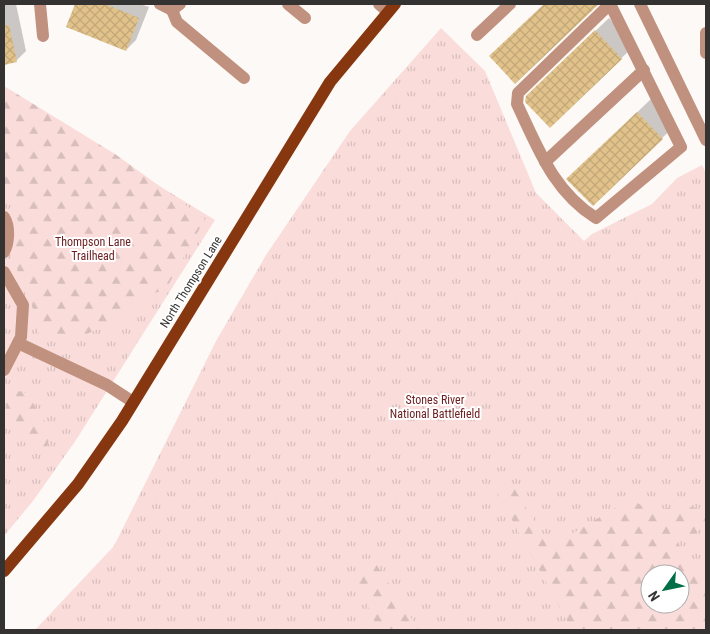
<svg xmlns="http://www.w3.org/2000/svg" width="710" height="634" font-family="'Roboto Condensed',sans-serif">
<defs>
<pattern id="grass-tufts" width="24" height="20" patternUnits="userSpaceOnUse" patternTransform="scale(1.25)"><rect width="24" height="20" fill="#fadddb"/><path d="M3 7l-1-3M5 7V3M7 7l1-3M15 17l-1-3M17 17v-4M19 17l1-3" fill="none" stroke="#d7bebc"/></pattern>
<pattern id="forest-firs" width="22" height="20" patternUnits="userSpaceOnUse" patternTransform="scale(1.25)"><rect width="22" height="20" fill="#fadddb"/><path d="M5 1l3.5 6h-7zM16 11l3.5 6h-7z" fill="#d7bebc"/></pattern>
<pattern id="building-cross-hatch" width="8" height="8" patternUnits="userSpaceOnUse" patternTransform="scale(1.25)"><rect width="8" height="8" fill="#e1c28a"/><path d="M0 0l8 8M0 8l8-8" fill="none" stroke="#c2a778"/></pattern>
</defs>
<rect width="100%" height="100%" fill="#fdf9f6"/>
<g fill="url(#grass-tufts)" fill-rule="evenodd">
<path d="M441,28l44,43 51,122 48,48 8,-7 60,-30 25,-26 25,-13 4,8v457h-671l79,-84 102,-205 50,-86 84,-124zM650,574h30v30h-30z"/>
<path d="M4,91l211,129 -139,220 -43,61 -29,35z"/>
</g>
<g fill="url(#forest-firs)" fill-rule="evenodd">
<path d="M4,86l111,68 90,65 -39,70 -14,5 -42,30 -47,20 -24,-9 -10,-43 -10,-13 -4,-23 4,-46 -15,-23z"/>
<path d="M12,389l16,5 14,25 6,4 2,10 -4,20h-11l-15,-21 -10,-4c-4,-16 -6,-24 2,-39z"/>
<path d="M511,483l39,64 80,-48 22,12 33,-6 21,6v11l-12,14 -18,-1 10,32 20,17v46h-134l-79,-145zM650,574h30v30h-30z"/>
<path d="M374,561l45,69h-49l6,-4 -20,-50z"/>
</g>
<g fill="#0003">
<path d="M4,4h12l10,47 -10,10 -12,2z"/>
<path d="M77,4h63l9,3 -13,33 -10,10 -58,-23z"/>
<path d="M545,4h52l-82,79 -11,-40z"/>
<path d="M609,18l26,27 -85,82 -9,-44z"/>
<path d="M651,99l25,26 -14,13 -81,28z"/>
</g>
<g fill="url(#building-cross-hatch)">
<path d="M75,4h30l34,14 -13,33 -60,-24z"/>
<path d="M544,4h55l-84,80 -26,-28z"/>
<path d="M9,25l8,37 -13,3v-39z"/>
<path d="M595,30l27,29 -72,69 -25,-26 1,-6z"/>
<path d="M637,112l26,27 -70,67 -27,-27z"/>
</g>
<g fill="none" stroke-linecap="round" stroke-linejoin="round">
<g stroke="#c0917e" stroke-width="12">
<path d="M40,4l3,32"/>
<path d="M160,4l12,6 8,-6"/>
<path d="M288,4l17,14"/>
<path d="M379,4l9,8"/>
<path d="M610,4l71,143 -85,71c-43,-27 -58,-70 -79,-114l1,-11z"/>
<path d="M640,4l66,136"/>
<path d="M172,10l5,12 67,56"/>
<path d="M706,33v20"/>
<path d="M477,35l33,-31"/>
<path d="M545,162l99,-92"/>
<path d="M4,217c6,9 5,26 0,35"/>
<path d="M4,272l19,33 -2,32 -17,33"/>
<path d="M18,343l89,42 26,17"/>
</g>
<path stroke="#863710" stroke-width="12" d="M4,571l74,-87 44,-63 208,-339 65,-78"/>
</g>
<g text-anchor="middle" dominant-baseline="central" stroke-width="4" stroke-linejoin="round" paint-order="stroke">
<g font-size="12" fill="#6e2022" stroke="#fff">
<text x="93" y="242">Thompson Lane<tspan x="93" dy="14">Trailhead</tspan></text>
<text x="435" y="400">Stones River<tspan x="435" dy="14">National Battlefield</tspan></text>
</g>
<g font-size="12" fill="#343332" stroke="#fff">
<text transform="translate(191 282) rotate(-58)">North Thompson Lane</text>
</g>
</g>
<rect width="710" height="634" fill="none" stroke="#343332" stroke-width="10"/>
<g transform="translate(665 589) rotate(237)"><circle r="24" fill="#ffffff" stroke="#aeadad"/>
<path d="M0-4L9 19L0 12L-9 19Z" fill="#006e46"/>
<text y="-8" font-size="14" font-weight="bold" text-anchor="middle" fill="#343332">N</text>
</g>
</svg>
